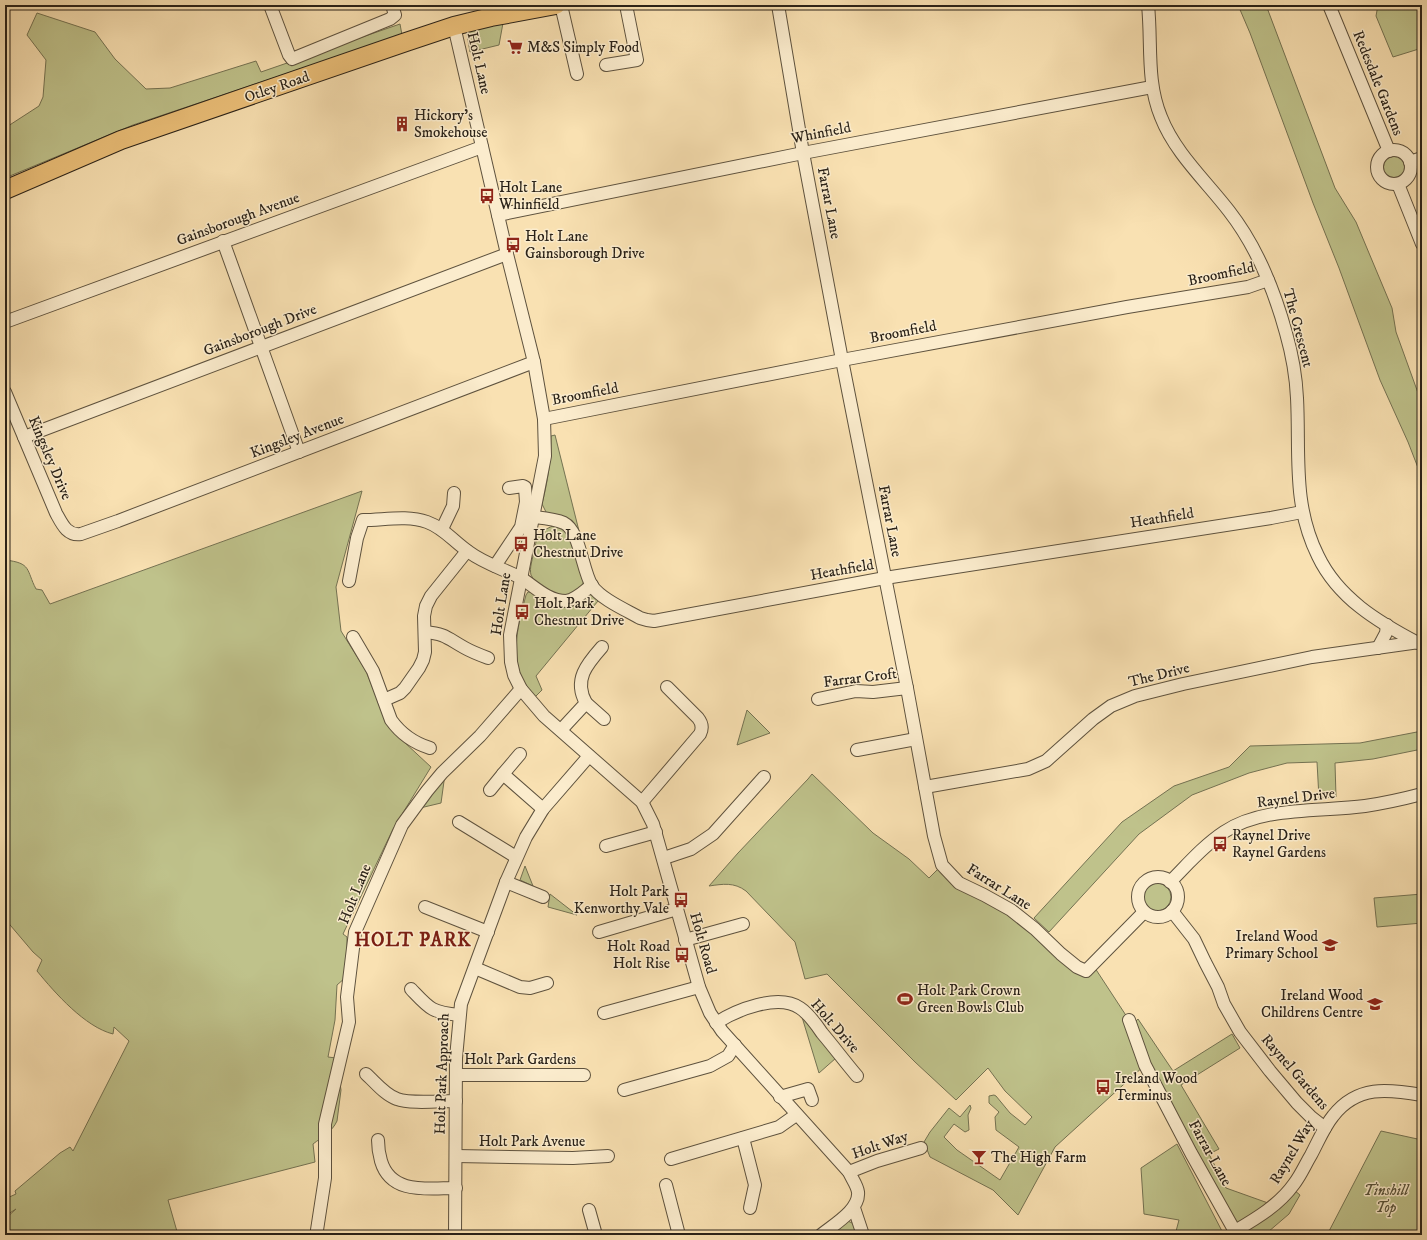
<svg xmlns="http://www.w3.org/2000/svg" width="1427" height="1240" font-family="'IM FELL DW Pica',serif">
<rect width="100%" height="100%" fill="#f9e1b2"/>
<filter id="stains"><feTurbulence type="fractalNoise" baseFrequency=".005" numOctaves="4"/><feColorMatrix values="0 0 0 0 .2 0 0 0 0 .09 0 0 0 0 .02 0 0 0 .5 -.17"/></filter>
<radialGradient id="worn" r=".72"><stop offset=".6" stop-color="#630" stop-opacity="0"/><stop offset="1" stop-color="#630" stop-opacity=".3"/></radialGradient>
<g fill="#bfc28b" stroke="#747252">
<path d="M1238,5h28l69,183 21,34 36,86 4,24 26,72v74l-14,-36 -28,-62 -41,-112 -26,-65 -63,-170z"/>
<path d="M1378,5h44v43l-29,9 -17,-41z"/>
<path d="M37,13l58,19 20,27 31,30 24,-1 86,-27 5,11 139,-48 2,11 -269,90 -128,53v-50l34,-22 4,-9 3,-37 -19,-25z"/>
<path d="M503,23l-4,22 -29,7 -3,-18 2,-3z"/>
<circle cx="1394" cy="167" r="12"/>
<path d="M555,435l24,96 -32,-17 -5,-10c6,-24 9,-44 9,-68z"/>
<path d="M362,491l-26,96 5,44 25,40 23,57 42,39 -38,62 -50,105 4,3v24l-2,17 -8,7 -2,35 -7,37 8,1 5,32 -4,31c-5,11 -15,16 -24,23l2,18 -147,38 10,35h-173v-16l11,-10 -11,7v-17l11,-5 -1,-3 45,-38 10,-6 3,4 56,-110 -15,-14 -1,7c-28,-7 -58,-41 -76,-63l5,-11 -9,-8 -28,-33v-359c27,3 21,10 31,29l6,1 8,14z"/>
<path d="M553,526l9,1 7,6 15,47c-2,9 -11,17 -20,16 -10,-1 -29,-11 -33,-21 -2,-7 2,-17 3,-24 3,-15 4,-19 19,-25z"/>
<path d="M528,592h4l37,13 11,-3 10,-9 8,8 -62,75 6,14 -7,7c-4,-5 -8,-10 -11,-15 -15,-27 -5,-60 2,-87z"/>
<path d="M747,710l23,23 -33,12z"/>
<path d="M1422,731v18l-49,10 -38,4 1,34 -17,1 -2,-36 -30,1 -38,10 -57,22 -53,39 -90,98 -15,-14 88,-96 52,-36 55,-19 21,-21 110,-3z"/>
<path d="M445,774l-4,29 -21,5z"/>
<path d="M812,774l61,59 36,26 20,19 13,-13 42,30 93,72 16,-2 36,55 5,3 4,-4 35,52 59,-37 8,14 -59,37 38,64 -10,5 17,34 42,15 26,-13 6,5 -11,19 -21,18 -1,3h-23l-99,-170 -90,82 -37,68 -25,-25 -63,-33 -6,-15 6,-10 19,-24 11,9 10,-12 1,3 -3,7 1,15 -4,2 -11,-8 -10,13 13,13 43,30 19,-33 -23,-17 -1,-13 4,-5 -10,-9v-7l5,-1 2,1 14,17 15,12 7,-8 -27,-26 -17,-23 -32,32 -41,-38 -88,-88 -22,5 -10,-37 -49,-51c-12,-9 -23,-7 -37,-5l29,-33 70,-74z"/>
<path d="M525,866l8,20 -13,-6z"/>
<circle cx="1157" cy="897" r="14"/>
<path d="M550,894l27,21 -29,-8z"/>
<path d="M1422,894v29l-45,4 -3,-29z"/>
<path d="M802,1017l34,41 -17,15z"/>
<path d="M1381,1131l41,9v95h-95z"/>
<path d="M1177,1144l47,91h-49l4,-15 -35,-6 -3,-46z"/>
<path d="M848,1221l6,3 4,11h-30z"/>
</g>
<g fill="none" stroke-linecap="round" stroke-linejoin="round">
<defs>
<g id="minor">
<path d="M270,5l19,50 3,4 98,-40 5,-4 -3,-10"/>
<path d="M561,5l16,69"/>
<path d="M778,5l25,148 39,207 65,328 27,148 8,29 17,18 25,12 27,15 24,19 26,25 16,13 9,4 58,-59"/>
<path d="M1148,5c4,38 -2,76 13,112 14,36 45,64 68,94 28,36 45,78 57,122 6,21 10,43 11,65 3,55 -5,106 21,158 20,42 60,66 100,87"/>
<path d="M1329,5l60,146"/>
<path d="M454,26l53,228 27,108 10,57 1,37 -35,179 1,27 3,13 7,14 23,27 98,86 11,22 46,163 11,26 12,18 127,141c3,7 8,13 9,20 2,18 -25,33 -37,43"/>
<path d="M606,65l31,-5 -11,-55"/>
<circle cx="1394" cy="167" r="17"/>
<path d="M1410,162l12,-4"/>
<path d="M1398,184l24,60"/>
<path d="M498,215l305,-62 349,-66"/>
<path d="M223,241l76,211"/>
<path d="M5,322l477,-175"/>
<path d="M5,392l51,121c6,11 11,23 25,21l37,-13 416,-159"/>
<path d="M544,419l298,-59 285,-53 121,-20 20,-7"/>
<path d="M24,437l483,-183"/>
<path d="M534,517c9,1 21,2 30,6 16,8 18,47 28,63 9,13 34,24 48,32l7,2 7,1 231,-43 386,-60 31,-6"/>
<path d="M442,529l11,-23 1,-13"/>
<path d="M495,566l26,-39 5,-25 -1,-15 -2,-1 -14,2"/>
<path d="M349,581l8,-43 6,-18c21,0 44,-5 64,2 17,6 27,20 42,30 16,12 35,17 52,26 14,9 27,23 45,23 10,-1 18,-10 26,-16"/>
<path d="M425,632c21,2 22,6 40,16 7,4 15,7 23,10"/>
<path d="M353,637l20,34 18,49c10,14 23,23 39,28"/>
<path d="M1378,648l8,-15 1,-8"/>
<path d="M818,699l38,-8 17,1 34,-4"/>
<path d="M384,700l16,-7 5,-5 14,-20 4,-8 2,-8 -1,-36 2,-10 5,-10 36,-45"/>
<path d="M586,703l18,16"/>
<path d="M561,730l25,-27c-13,-23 1,-39 16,-56"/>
<path d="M857,750l59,-11"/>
<path d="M520,754l-17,20 40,35"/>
<path d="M925,787l103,-18 18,-8 47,-42 18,-13 24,-10 48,-12 129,-27 107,-15"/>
<path d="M490,790l13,-16"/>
<path d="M642,802l58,-68c3,-6 2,-11 -2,-16l-31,-31"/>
<path d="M459,822l57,35"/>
<path d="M606,846l50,-14"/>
<path d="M664,858l27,-9 22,-15 51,-57"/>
<circle cx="1158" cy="897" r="20"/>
<path d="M506,882l37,15"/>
<path d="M1170,882c17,-17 33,-36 54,-50 39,-26 96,-20 141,-26 20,-3 38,-7 57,-12"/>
<path d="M425,907l63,25"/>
<path d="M1172,911l22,28 11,23 13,25 6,17 16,28 30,39 27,32 14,14 14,11"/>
<path d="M599,932l78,-23"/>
<path d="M685,940l58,-16"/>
<path d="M475,968l45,19 10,1 17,-5"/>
<path d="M411,989c19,20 20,23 48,26"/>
<path d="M604,1013l95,-26"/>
<path d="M1129,1020l16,45 46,88 46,82"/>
<path d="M716,1023c20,-13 62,-30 84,-15 9,6 16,16 22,25 12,14 23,29 35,43"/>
<path d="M366,1074c9,8 19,21 31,25 12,5 44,2 59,2"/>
<path d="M456,1075h128"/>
<path d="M624,1090l86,-24 18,-10 7,-11"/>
<path d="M780,1097l28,-8 4,11"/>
<path d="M743,1138l12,47 -5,23"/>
<path d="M378,1140c0,7 1,14 3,21 10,34 47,27 75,27"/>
<path d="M456,1156l117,2 35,-2"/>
<path d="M671,1159l108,-32 17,-12"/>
<path d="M849,1172l28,-11 44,-13"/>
<path d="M666,1185l13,50"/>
<path d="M854,1208l9,27"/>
<path d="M589,1210l7,25"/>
<path d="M1235,1231c22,-13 44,-26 59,-47 7,-9 11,-19 17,-29 7,-13 13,-28 22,-39 24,-31 55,-27 89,-21"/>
<path d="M317,1235v-5l8,-52v-54l24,-102 -2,-25 8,-65 47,-107 25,-34 15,-18 38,-37 41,-47"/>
<path d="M455,1235l1,-177 5,-54 45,-122 20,-45 17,-28 46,-53"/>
</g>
<path id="highway" d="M5,190l116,-50 285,-98 48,-16 37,-9 65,-12"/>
</defs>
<use href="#minor" stroke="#5e523e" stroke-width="14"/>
<use href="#highway" stroke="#2a2218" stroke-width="20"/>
<use href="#minor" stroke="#fbeccd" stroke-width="12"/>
<use href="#highway" stroke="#ecc079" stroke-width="18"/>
</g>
<defs>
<symbol id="supermarket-bare" viewBox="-9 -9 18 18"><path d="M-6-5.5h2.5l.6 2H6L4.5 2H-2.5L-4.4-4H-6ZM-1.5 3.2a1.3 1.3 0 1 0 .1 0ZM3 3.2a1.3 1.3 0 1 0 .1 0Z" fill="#8f2418" stroke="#fbeccd" stroke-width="2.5" paint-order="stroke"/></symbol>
<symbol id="building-bare" viewBox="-9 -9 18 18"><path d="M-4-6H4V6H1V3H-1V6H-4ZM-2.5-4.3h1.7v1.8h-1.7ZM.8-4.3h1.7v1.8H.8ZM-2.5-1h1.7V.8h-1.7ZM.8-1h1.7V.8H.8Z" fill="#8f2418" stroke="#fbeccd" stroke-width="2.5" paint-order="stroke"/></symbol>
<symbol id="bus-bare" viewBox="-9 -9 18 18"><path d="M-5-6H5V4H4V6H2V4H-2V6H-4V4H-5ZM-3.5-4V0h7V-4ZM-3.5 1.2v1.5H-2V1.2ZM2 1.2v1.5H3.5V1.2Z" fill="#8f2418" stroke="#fbeccd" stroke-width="2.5" paint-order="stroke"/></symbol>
<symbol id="school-bare" viewBox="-9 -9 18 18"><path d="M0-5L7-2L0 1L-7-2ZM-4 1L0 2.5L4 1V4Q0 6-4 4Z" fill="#8f2418" stroke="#fbeccd" stroke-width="2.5" paint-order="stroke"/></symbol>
<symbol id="stadium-bare" viewBox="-9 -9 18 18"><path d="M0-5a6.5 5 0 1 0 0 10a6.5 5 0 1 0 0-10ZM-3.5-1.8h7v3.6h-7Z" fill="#8f2418" stroke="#fbeccd" stroke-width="2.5" paint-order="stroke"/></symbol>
<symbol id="bar-bare" viewBox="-9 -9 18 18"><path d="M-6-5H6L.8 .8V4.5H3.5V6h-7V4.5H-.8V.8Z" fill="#8f2418" stroke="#fbeccd" stroke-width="2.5" paint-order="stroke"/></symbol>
</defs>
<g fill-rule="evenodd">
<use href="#supermarket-bare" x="504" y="36" width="22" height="22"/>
<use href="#building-bare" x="391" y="113" width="22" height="22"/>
<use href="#bus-bare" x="476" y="185" width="22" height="22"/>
<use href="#bus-bare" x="502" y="234" width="22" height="22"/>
<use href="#bus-bare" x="510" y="533" width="22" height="22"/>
<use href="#bus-bare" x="511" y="601" width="22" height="22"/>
<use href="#bus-bare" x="1209" y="833" width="22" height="22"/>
<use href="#bus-bare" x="670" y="889" width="22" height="22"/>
<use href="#school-bare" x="1319" y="934" width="22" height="22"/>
<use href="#bus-bare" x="671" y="944" width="22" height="22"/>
<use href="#stadium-bare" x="894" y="988" width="22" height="22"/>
<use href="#school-bare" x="1364" y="993" width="22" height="22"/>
<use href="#bus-bare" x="1092" y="1076" width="22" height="22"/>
<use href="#bar-bare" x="968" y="1146" width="22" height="22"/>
</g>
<g text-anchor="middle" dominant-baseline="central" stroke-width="3" stroke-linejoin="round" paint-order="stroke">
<g font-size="15" fill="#2a2218" stroke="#fbeccd" text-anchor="start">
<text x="527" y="47">M&amp;S Simply Food</text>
<text x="414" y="115">Hickory's<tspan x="414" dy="17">Smokehouse</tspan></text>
<text x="499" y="187">Holt Lane<tspan x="499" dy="17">Whinfield</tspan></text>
<text x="525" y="236">Holt Lane<tspan x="525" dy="17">Gainsborough Drive</tspan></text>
<text x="533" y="535">Holt Lane<tspan x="533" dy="17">Chestnut Drive</tspan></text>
<text x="534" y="603">Holt Park<tspan x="534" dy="17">Chestnut Drive</tspan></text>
<text x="1232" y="835">Raynel Drive<tspan x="1232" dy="17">Raynel Gardens</tspan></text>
<text x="669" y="891" text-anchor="end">Holt Park<tspan x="669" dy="17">Kenworthy Vale</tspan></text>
<text x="1318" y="936" text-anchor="end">Ireland Wood<tspan x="1318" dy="17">Primary School</tspan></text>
<text x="670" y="946" text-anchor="end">Holt Road<tspan x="670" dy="17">Holt Rise</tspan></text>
<text x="917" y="990">Holt Park Crown<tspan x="917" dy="17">Green Bowls Club</tspan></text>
<text x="1363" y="995" text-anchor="end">Ireland Wood<tspan x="1363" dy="17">Childrens Centre</tspan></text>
<text x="1115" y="1078">Ireland Wood<tspan x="1115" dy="17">Terminus</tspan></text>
<text x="991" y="1157">The High Farm</text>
</g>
<g font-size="15" fill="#2a2218" stroke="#fbeccd">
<text transform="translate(479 63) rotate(77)">Holt Lane</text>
<text transform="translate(1378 83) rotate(68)">Redesdale Gardens</text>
<text transform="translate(277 87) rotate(-19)">Otley Road</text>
<text transform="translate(821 133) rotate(-11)">Whinfield</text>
<text transform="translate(829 203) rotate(79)">Farrar Lane</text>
<text transform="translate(238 219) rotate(-20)">Gainsborough Avenue</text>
<text transform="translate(1221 274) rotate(-12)">Broomfield</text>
<text transform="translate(1298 328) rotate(75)">The Crescent</text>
<text transform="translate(260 330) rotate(-21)">Gainsborough Drive</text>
<text transform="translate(903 332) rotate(-11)">Broomfield</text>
<text transform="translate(585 394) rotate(-11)">Broomfield</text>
<text transform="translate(297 436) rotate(-21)">Kingsley Avenue</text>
<text transform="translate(50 458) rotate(67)">Kingsley Drive</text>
<text transform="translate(1162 518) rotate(-9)">Heathfield</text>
<text transform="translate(890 521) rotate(79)">Farrar Lane</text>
<text transform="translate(842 570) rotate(-10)">Heathfield</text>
<text transform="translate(501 604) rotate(-81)">Holt Lane</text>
<text transform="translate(1159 675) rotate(-14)">The Drive</text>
<text transform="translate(860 678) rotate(-7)">Farrar Croft</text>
<text transform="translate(1296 798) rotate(-7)">Raynel Drive</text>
<text transform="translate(999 887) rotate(32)">Farrar Lane</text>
<text transform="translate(355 894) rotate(-68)">Holt Lane</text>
<text transform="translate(703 943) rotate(74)">Holt Road</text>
<text transform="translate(835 1026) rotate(49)">Holt Drive</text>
<text x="520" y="1059">Holt Park Gardens</text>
<text transform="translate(1295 1072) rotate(49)">Raynel Gardens</text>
<text transform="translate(442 1074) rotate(-88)">Holt Park Approach</text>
<text x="532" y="1141">Holt Park Avenue</text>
<text transform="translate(880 1145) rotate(-19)">Holt Way</text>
<text transform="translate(1292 1152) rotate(-59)">Raynel Way</text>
<text transform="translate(1210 1153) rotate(61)">Farrar Lane</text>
</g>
<g font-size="15" font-style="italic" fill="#57523a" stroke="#fbeccd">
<text x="1386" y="1190">Tinshill<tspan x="1386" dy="17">Top</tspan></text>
</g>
<g font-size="19" font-weight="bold" letter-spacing="1" fill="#7a1f14" stroke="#fbeccd">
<text x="413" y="940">HOLT PARK</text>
</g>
</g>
<rect width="1427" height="1240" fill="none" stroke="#f9e1b2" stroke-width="20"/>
<rect x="6" y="6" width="1415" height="1228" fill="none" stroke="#2a2218" stroke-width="2"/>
<rect x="10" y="10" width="1407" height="1220" fill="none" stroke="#2a2218"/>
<rect width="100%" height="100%" filter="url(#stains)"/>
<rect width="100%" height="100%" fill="url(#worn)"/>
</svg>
